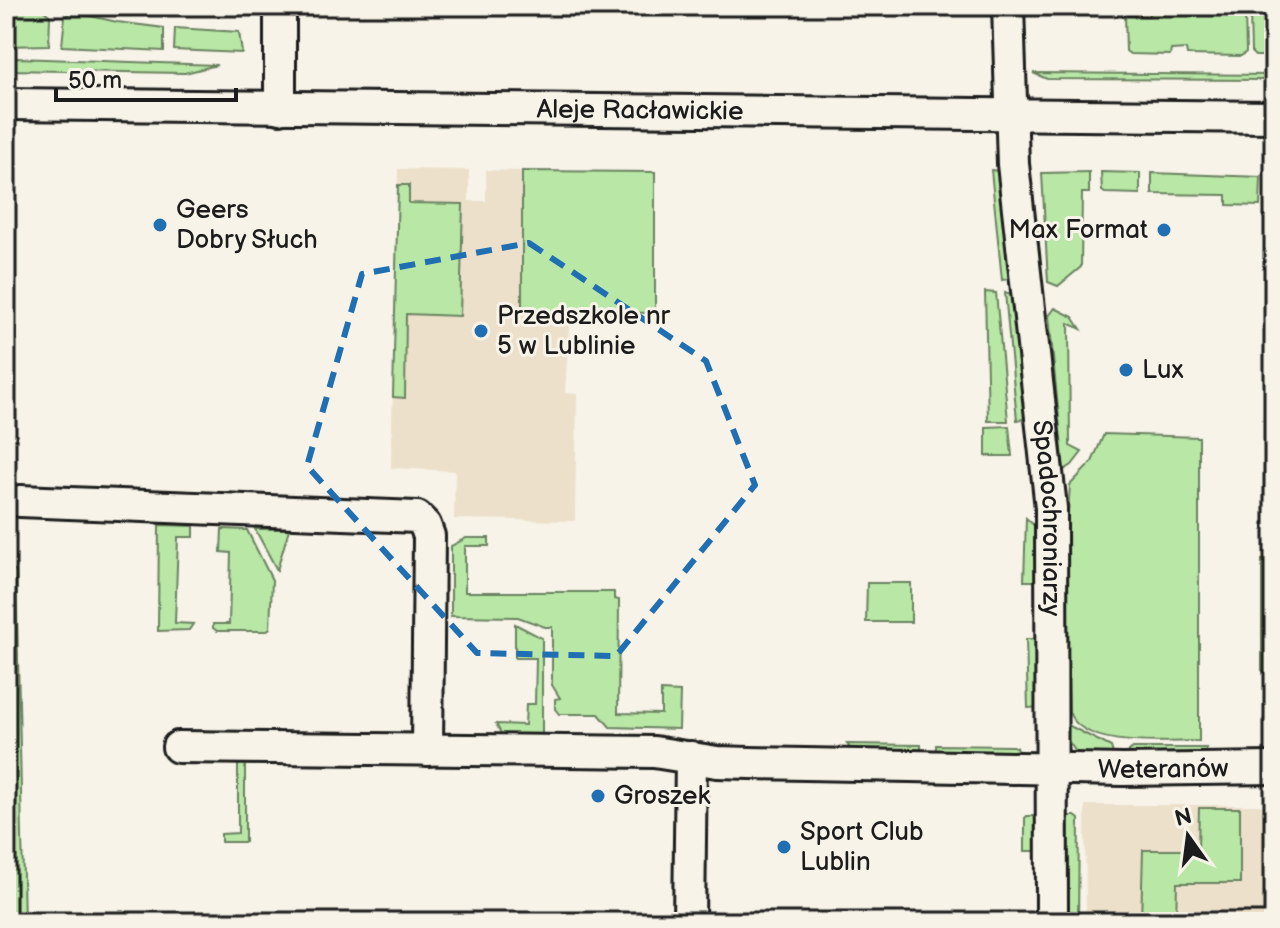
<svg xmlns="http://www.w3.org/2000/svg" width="1280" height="928" font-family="'Balsamiq Sans',sans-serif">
<rect width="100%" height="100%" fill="#f7f3e8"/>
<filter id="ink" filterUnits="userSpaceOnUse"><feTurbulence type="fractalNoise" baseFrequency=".0125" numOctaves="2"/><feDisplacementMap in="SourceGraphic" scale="16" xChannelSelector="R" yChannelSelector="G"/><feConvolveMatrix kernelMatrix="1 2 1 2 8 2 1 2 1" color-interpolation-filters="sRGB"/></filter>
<g filter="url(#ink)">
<g fill="#ece0cb">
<path d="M1185,6h89v7l-89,-1z"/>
<path d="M398,169l71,1v31h17v-31l36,1v140l48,1 -5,81 12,1 -2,127 -121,-2 1,-48 -64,-3z"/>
<path d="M1085,805h189v117h-188z"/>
</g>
<g fill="#b9e8a6" stroke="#6a8261" stroke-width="2">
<path d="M1149,6h36l1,6h59l1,40 -5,4 -54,-1 -1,-6 -15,1 -1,5 -40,-1 -4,-3 -1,-36 24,1z"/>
<path d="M6,8h35l9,8 -1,29 -43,1z"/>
<path d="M73,12l44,10 47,6v23l-102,-5 3,-30z"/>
<path d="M1250,13h24v43h-19l-4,-4z"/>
<path d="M175,28l64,4 3,21 -68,-3z"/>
<path d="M16,58l201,7 -32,8 -179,-3v-11z"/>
<path d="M1033,73l241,2v5l-227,-1z"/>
<path d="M991,170l7,1 11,108 -7,1z"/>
<path d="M522,171l133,1v141l-133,-2z"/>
<path d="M1089,172v21h-7l-1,74 -23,19 -10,-4 -6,-109z"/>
<path d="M1101,172l39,1v21l-35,-1 -3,-2z"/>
<path d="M1152,173l109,4 -1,29 -33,-1v-10l-75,-1z"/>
<path d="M398,185h11v18l54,1 -3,112 -54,-2 -1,84 -12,-1z"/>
<path d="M985,292l11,1 12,128h-20z"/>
<path d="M1005,293l9,3 14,122 -11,2z"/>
<path d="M1055,308l18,9 8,12 -12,-6 1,123 12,6 -10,13 -8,5 -15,-154z"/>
<path d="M1009,426l3,30h-26v-29z"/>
<path d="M1104,434l95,3v304c-33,0 -116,9 -130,-29l-5,-142 6,-85 22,-23z"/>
<path d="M1026,518l11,10 1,53h-14z"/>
<path d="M159,525l35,1v11h-16l-3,86 18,1 -4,6 -31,1z"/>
<path d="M222,529l25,1 25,50 -2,48 -4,3h-49l-4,-3v-4h16l2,-71 -10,-1z"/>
<path d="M255,529h34l-12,41z"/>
<path d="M466,538h23v8h-24v46h149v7l5,1 -1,113 43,1v-23l19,1 -1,37 -69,-2 -11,-13h-40l-4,-5v-10l5,-1 -8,-13v-58h-7l-27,-10 -67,-1v-70z"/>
<path d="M1262,560h12v121l-12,-11z"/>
<path d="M6,570l10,1 8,351h-18z"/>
<path d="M867,583h44v39h-45z"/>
<path d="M515,624l27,14v102l-39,-3 -7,-13 29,1 1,-21h9l1,-46h-21z"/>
<path d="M1026,639h15l2,68 -15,1z"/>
<path d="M1066,724l45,23 3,10 -38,-5 -9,-13z"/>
<path d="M847,744l74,1v11l-67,-3z"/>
<path d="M936,745l76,1 4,1 2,9h-82z"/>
<path d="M1133,748h74l-2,6 -76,2v-5z"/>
<path d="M238,757h7v85h-24v-8l17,-1z"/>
<path d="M1199,808h41v75h-63l-1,39h-35l2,-72h55z"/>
<path d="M1027,816h15l-3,35h-14v-33z"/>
<path d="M1065,816h10l4,3 -1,103h-13z"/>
</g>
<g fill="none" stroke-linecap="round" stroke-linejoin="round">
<defs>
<g id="minor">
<path id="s1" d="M1008,6l5,158 38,344 1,414"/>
<path id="s2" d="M6,104l1268,13"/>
<path d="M280,108v-102"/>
<path d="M20,501l397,16 8,8 4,11 -2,214"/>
<path id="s3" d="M178,747l476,5 63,10 33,1 373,7 151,-2"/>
<path d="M689,922l2,-165"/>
</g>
</defs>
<use href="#minor" stroke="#1c1c1c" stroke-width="36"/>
<use href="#minor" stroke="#f7f3e8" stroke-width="30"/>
</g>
</g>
<path fill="none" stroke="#1f6fb2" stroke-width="6" stroke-dasharray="16 10" stroke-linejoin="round" d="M529,243l177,118 49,124 -139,171 -139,-3 -170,-187 55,-192z"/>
<g fill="#1f6fb2" stroke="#f7f3e8" stroke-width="3">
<circle cx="160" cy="225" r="8"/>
<circle cx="1164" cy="230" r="8"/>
<circle cx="481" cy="331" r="8"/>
<circle cx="1126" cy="370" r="8"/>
<circle cx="598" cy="796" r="8"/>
<circle cx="784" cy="847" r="8"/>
</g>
<g text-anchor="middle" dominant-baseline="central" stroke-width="6" stroke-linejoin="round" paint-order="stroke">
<g font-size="26" fill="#1c1c1c" stroke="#f7f3e8">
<text stroke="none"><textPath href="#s2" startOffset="634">Aleje Racławickie</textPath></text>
<text stroke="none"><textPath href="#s1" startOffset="514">Spadochroniarzy</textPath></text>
<text stroke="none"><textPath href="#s3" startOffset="986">Weteranów</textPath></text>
</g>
<g font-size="26" fill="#1c1c1c" stroke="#f7f3e8" text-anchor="start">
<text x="176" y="210">Geers<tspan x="176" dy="30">Dobry Słuch</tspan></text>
<text x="1148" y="230" text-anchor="end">Max Format</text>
<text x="497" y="316">Przedszkole nr<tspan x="497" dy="30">5 w Lublinie</tspan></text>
<text x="1142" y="370">Lux</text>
<text x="614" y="796">Groszek</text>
<text x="800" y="832">Sport Club<tspan x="800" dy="30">Lublin</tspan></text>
</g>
</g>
<rect width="1280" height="928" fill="none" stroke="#f7f3e8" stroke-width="32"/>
<rect x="16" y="16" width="1248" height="896" fill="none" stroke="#1c1c1c" stroke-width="3" filter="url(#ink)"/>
<g transform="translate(1188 836) rotate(346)" stroke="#f7f3e8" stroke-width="6" paint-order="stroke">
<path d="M0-6L14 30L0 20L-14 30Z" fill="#1c1c1c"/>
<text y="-12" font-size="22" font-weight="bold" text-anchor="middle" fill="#1c1c1c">N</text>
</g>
<path d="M56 88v12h180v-12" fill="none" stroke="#1c1c1c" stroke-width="4"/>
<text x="68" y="88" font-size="24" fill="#1c1c1c" stroke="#f7f3e8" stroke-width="6" paint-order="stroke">50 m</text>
</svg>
